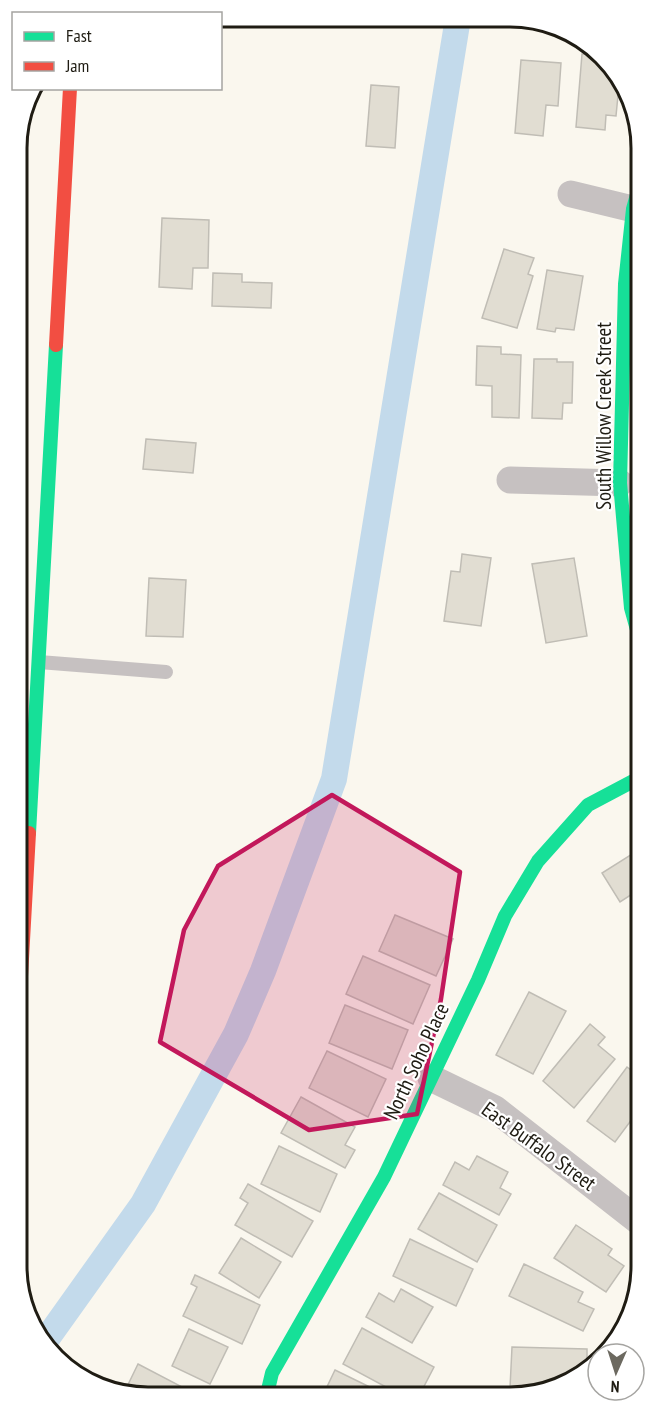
<svg xmlns="http://www.w3.org/2000/svg" width="658" height="1414" font-family="'PT Sans Narrow',sans-serif">
<rect width="100%" height="100%" fill="#faf7ee"/>
<g fill="none" stroke-linecap="round" stroke-linejoin="round">
<path stroke="#c3daeb" stroke-width="26" d="M46,1340l97,-136 93,-170 27,-63 71,-192 124,-761"/>
</g>
<g fill="#e1ddd2" stroke="#c0bdb5" stroke-width="1.5">
<path d="M582,54l19,2 2,8h3l13,21 -3,31 -10,-1 -1,15 -29,-3z"/>
<path d="M521,60l40,3 -3,43 -12,-1 -3,31 -28,-3z"/>
<path d="M371,85l28,2 -4,61 -29,-2z"/>
<path d="M162,218l47,2 -1,48h-15l-1,21 -33,-2z"/>
<path d="M504,249l30,9 -6,16 5,2 -16,52 -35,-10z"/>
<path d="M547,270l36,6 -9,54 -18,-2 -1,4 -18,-3z"/>
<path d="M213,273l29,1v8l30,1 -1,25 -59,-2z"/>
<path d="M477,346l24,1v7l20,1 -2,63 -27,-1v-31l-16,-1z"/>
<path d="M534,359h23v3h16l-1,41h-9l-1,16 -30,-1z"/>
<path d="M146,439l50,4 -3,30 -50,-4z"/>
<path d="M462,554l29,4 -10,68 -37,-5 7,-50 9,1z"/>
<path d="M574,558l13,78 -41,7 -14,-79z"/>
<path d="M149,578l37,2 -3,57 -37,-1z"/>
<path d="M640,849v40l-20,13 -18,-29z"/>
<path d="M395,915l58,24 -17,37 -57,-25z"/>
<path d="M363,956l67,29 -17,39 -67,-30z"/>
<path d="M529,992l37,19 -33,63 -37,-19z"/>
<path d="M345,1005l63,25 -16,39 -63,-26z"/>
<path d="M590,1024l15,13 -7,8 17,14 -41,49 -31,-27z"/>
<path d="M327,1051l59,28 -18,38 -59,-29z"/>
<path d="M627,1067l13,10 1,30 -26,35 -28,-21z"/>
<path d="M301,1097l54,30 -10,18 10,5 -10,18 -64,-35z"/>
<path d="M279,1146l58,28 -17,38 -59,-28z"/>
<path d="M477,1156l31,16 -8,16 11,6 -12,21 -56,-30 12,-23 14,8z"/>
<path d="M248,1184l65,37 -21,36 -57,-32 13,-22 -8,-5z"/>
<path d="M439,1193l58,32 -20,37 -59,-33z"/>
<path d="M576,1225l36,24 -4,6 16,11 -18,26 -52,-34z"/>
<path d="M241,1238l40,24 -22,36 -40,-25z"/>
<path d="M410,1239l63,30 -17,37 -63,-30z"/>
<path d="M524,1264l59,28 -5,10 16,7 -11,22 -74,-35z"/>
<path d="M195,1275l65,30 -18,39 -59,-28 14,-29 -6,-3z"/>
<path d="M401,1289l32,18 -21,36 -46,-26 13,-24 15,9z"/>
<path d="M362,1328l72,39 -14,27h-21l-56,-30z"/>
<path d="M189,1329l39,18 -18,37 -38,-18z"/>
<path d="M512,1347l75,2v16l-37,25 -40,-2z"/>
<path d="M138,1364l48,25 -2,6h-61z"/>
<path d="M335,1370l49,24h-53l-6,-3z"/>
</g>
<g fill="none" stroke-linecap="round" stroke-linejoin="round">
<path stroke="#c6c1c1" stroke-width="14" d="M39,662l127,10"/>
<g stroke="#c6c1c1" stroke-width="27">
<path d="M571,194l62,15"/>
<path d="M510,480l110,3"/>
<path d="M431,1078l64,31 146,114"/>
</g>
<g stroke="#16e098" stroke-width="14">
<path d="M637,195l-4,14 -8,75 -5,199 11,125 8,29"/>
<path d="M29,833l27,-488"/>
<path d="M267,1394l5,-21 112,-196 94,-197 27,-64 33,-55 50,-56 51,-27"/>
</g>
<g stroke="#f24e42" stroke-width="14">
<path d="M56,345l14,-257"/>
<path d="M20,994l9,-161"/>
</g>
</g>
<path fill="#c2185b" fill-opacity="0.2" stroke="#c2185b" stroke-width="4.5" stroke-linejoin="round" d="M332,795l128,77 -19,127 -24,115 -108,16 -149,-88 24,-112 34,-64z"/>
<g text-anchor="middle" dominant-baseline="central" stroke-width="4.5" stroke-linejoin="round" paint-order="stroke">
<g font-size="21" fill="#1f1c13" stroke="#fff">
<text transform="translate(603 416) rotate(-90)">South Willow Creek Street</text>
<text transform="translate(416 1061) rotate(-65)">North Soho Place</text>
<text transform="translate(539 1146) rotate(36)">East Buffalo Street</text>
</g>
</g>
<path d="M0 0H658V1414H0ZM148 27H510A121 121 0 0 1 631 148V1266A121 121 0 0 1 510 1387H148A121 121 0 0 1 27 1266V148A121 121 0 0 1 148 27Z" fill="#fff" fill-rule="evenodd"/>
<path fill="none" stroke="#1f1c13" stroke-width="3" d="M148 27H510A121 121 0 0 1 631 148V1266A121 121 0 0 1 510 1387H148A121 121 0 0 1 27 1266V148A121 121 0 0 1 148 27Z"/>
<rect x="12" y="12" width="210" height="78" fill="#ffffff" stroke="#a5a4a1" stroke-width="1.5"/>
<rect x="24" y="32" width="30" height="9" fill="#16e098" stroke="#a5a4a1" stroke-width="1.5"/>
<text x="66" y="42" font-size="18" fill="#1f1c13">Fast</text>
<rect x="24" y="62" width="30" height="9" fill="#f24e42" stroke="#a5a4a1" stroke-width="1.5"/>
<text x="66" y="72" font-size="18" fill="#1f1c13">Jam</text>
<g transform="translate(616 1372) rotate(183)"><circle r="28" fill="#ffffff" stroke="#a5a4a1" stroke-width="1.5"/>
<path d="M0-4.5L10 22L0 15L-10 22Z" fill="#6c6960"/>
<text y="-9" font-size="16" font-weight="bold" text-anchor="middle" fill="#1f1c13">N</text>
</g>
</svg>
